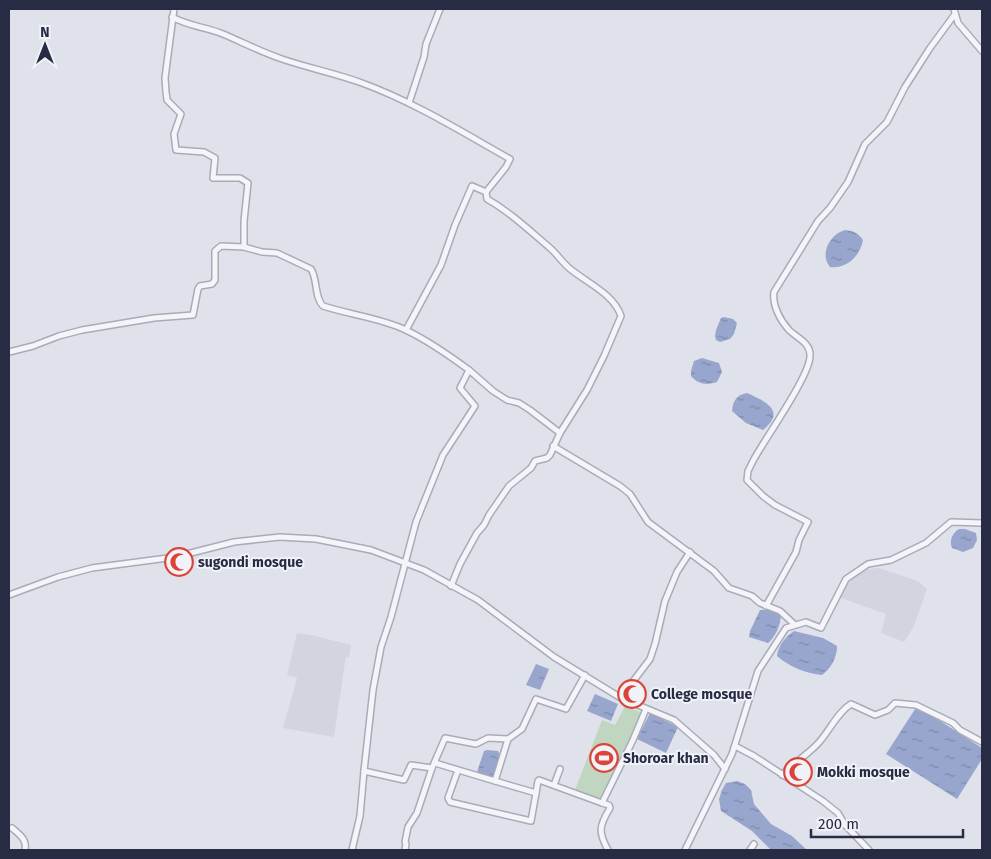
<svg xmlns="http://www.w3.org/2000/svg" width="991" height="859" font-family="'Fira Sans',sans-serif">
<defs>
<pattern id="water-ripples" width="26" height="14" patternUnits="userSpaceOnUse" patternTransform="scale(1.25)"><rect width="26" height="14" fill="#98a6ce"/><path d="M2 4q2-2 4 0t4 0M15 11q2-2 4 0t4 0" fill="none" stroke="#7c87a9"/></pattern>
</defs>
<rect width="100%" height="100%" fill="#e0e2eb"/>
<g fill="#d2d4e0">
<path d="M879,568l39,13 9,8 -13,37 -10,16 -23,-9 5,-19 -45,-16 4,-12 12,-12 11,-5z"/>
<path d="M297,633l14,2 40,10 -2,12h-3l-1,5 -11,75 -51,-9 14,-50 -10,-3z"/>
</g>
<path fill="#c1d6c1" d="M625,706l18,7 -43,85 -25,-8 27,-70 13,5z"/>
<g fill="url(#water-ripples)">
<path d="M845,230c9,1 13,3 18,10 -3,16 -16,29 -33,27 -11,-13 0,-33 15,-37z"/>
<path d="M724,317l9,2 4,4 -3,11 -4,5 -10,3 -4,-2 -1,-4 1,-6 5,-12z"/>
<path d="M702,358l17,5 3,9 -5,10c-9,3 -19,3 -26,-6v-5l3,-10z"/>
<path d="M747,393c20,9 39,18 16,37l-17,-7 -14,-12c1,-11 5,-16 15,-18z"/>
<path d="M959,529h6l11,4 1,7 -4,8 -10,4 -11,-4c-3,-7 0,-15 7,-19z"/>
<path d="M760,610h9l12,4c0,10 -5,22 -13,29l-19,-6 1,-6z"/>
<path d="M794,631l29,7 14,8c0,12 -6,22 -15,29 -15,-1 -34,-9 -45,-19 1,-10 8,-19 17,-25z"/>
<path d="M536,664l13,5 -9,21 -14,-5z"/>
<path d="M595,694l23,10 -7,17 -24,-10z"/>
<path d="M917,706l65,42v11l-25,40 -71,-45z"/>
<path d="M650,713l28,14 -12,26 -29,-14z"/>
<path d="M487,750l11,1 2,4 -5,22 -2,1 -16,-6 7,-21z"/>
<path d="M737,781l8,3 6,6 3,14 17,20 21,12 15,14h-36l-19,-19 -31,-20 -2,-12 3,-9 4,-7z"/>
</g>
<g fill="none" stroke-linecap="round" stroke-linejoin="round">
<defs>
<g id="minor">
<path d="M174,9l-9,69 1,14 1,8 14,14 -7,20 2,16 28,2 11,6 -2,20h27l8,5 -4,38v26"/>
<path d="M954,9l4,14 24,28"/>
<path d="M172,17c16,9 34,10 51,17 19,8 38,18 59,25 26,9 53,14 80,24 52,19 100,49 148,76l-4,8 -20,25 -14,-6 -17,39 -14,40 -35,65"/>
<path d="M409,103l15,-46 2,-13 14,-35"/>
<path d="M486,192l1,7c23,13 43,32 63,49 7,6 12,14 19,20 18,15 45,26 52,48l-17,40 -17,34 -27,43"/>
<path d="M9,352l24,-6 26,-10 23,-6 72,-12 39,-3 5,-26 2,-3 12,-2 3,-4v-29l6,-5 23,1 18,5 15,1 34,16c7,11 3,28 12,37 25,8 51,11 76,21 22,9 51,29 70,43l-9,18 15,18 -32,49 -27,67 -25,95 -10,30 -8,43 -9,81 40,9 7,-15 21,3 13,-30 31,6 12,-6 20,1 14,-10 14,-30 30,10 19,-34"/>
<path d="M553,446l67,40 10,8 18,28 66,49 15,17 23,8 8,7 20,8 15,14"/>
<path d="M451,586l9,-22 17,-31 7,-8 5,-10 20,-29 22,-18 4,-7 12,-3 3,-3 10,-22 -30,-23 -11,-7 -12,-3 -14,-9 -24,-21"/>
<path d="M9,595l49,-18 34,-9 83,-11 59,-15 46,-5 36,2 55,11 53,20 54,30 76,57 67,41 53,22 40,35 11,14"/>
<path d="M766,606l30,-54 3,-12 9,-18 -33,-17 -12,-9 -16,-16 1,-9 5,-10c11,-21 57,-85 57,-105 1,-13 -13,-18 -21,-26 -9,-10 -17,-25 -15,-38l44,-71 12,-13 18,-26 17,-38 22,-22 18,-35 25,-39 25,-34"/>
<path d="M622,698l3,-6 25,-33 5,-15 10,-43 12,-29 13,-20"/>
<path d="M735,746l19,10 69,45 15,12 7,12 24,25"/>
<path d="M435,763l60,18 13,-42"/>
<path d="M458,770l-10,28 2,4 81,19 5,-28"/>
<path d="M782,775c12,-13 29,-22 39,-35 10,-12 17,-28 30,-36l24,11 13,-5 7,-7 21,2 37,18 7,7 22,12"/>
<path d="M495,781l41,12 2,-12 1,-1 63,23 31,-63 13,-31"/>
<path d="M554,785l6,-16"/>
<path d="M602,803l7,2 1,3c-11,18 -12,24 -2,42"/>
<path d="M12,828c8,7 15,11 13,22"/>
<path d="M352,850l8,-34 4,-45"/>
<path d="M405,850l1,-6 -1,-2 3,-15 9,-14 15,-45"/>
<path d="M685,850l47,-96 26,-83 28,-43 20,-6 15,6 25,-49 22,-15 23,-4 35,-17 25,-21 31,1"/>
<path d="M750,850l4,-6"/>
</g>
</defs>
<use href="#minor" stroke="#a8abb9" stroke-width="8"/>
<use href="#minor" stroke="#f4f4f9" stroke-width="5"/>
</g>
<defs>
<symbol id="mosque-ring" viewBox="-11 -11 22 22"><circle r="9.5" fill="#f0f2f8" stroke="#dc4439" stroke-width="1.5"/><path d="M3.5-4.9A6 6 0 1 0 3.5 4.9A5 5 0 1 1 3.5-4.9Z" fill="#dc4439"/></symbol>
<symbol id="stadium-ring" viewBox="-11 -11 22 22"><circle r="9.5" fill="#f0f2f8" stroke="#dc4439" stroke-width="1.5"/><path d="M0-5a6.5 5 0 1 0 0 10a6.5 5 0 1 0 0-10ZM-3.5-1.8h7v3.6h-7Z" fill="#dc4439"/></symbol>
</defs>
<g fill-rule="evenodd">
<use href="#mosque-ring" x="163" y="546" width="32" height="32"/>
<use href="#mosque-ring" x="616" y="678" width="32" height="32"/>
<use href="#stadium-ring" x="588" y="742" width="32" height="32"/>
<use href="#mosque-ring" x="782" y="756" width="32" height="32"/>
</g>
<g text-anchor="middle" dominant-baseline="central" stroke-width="4" stroke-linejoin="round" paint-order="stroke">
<g font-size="14" font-weight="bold" fill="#272b44" stroke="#f0f2f8" text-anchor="start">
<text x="198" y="562">sugondi mosque</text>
<text x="651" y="694">College mosque</text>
<text x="623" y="758">Shoroar khan</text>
<text x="817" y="772">Mokki mosque</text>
</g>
</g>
<rect width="991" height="859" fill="none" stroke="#272b44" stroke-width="20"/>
<g transform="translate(45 45)" stroke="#f0f2f8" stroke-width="4" paint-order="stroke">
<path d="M0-4L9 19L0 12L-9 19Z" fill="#272b44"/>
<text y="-8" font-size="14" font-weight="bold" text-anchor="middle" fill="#272b44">N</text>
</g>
<path d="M811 829v8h152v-8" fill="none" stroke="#272b44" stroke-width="2.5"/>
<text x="818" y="829" font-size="15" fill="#272b44" stroke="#f0f2f8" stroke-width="4" paint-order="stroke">200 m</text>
</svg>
